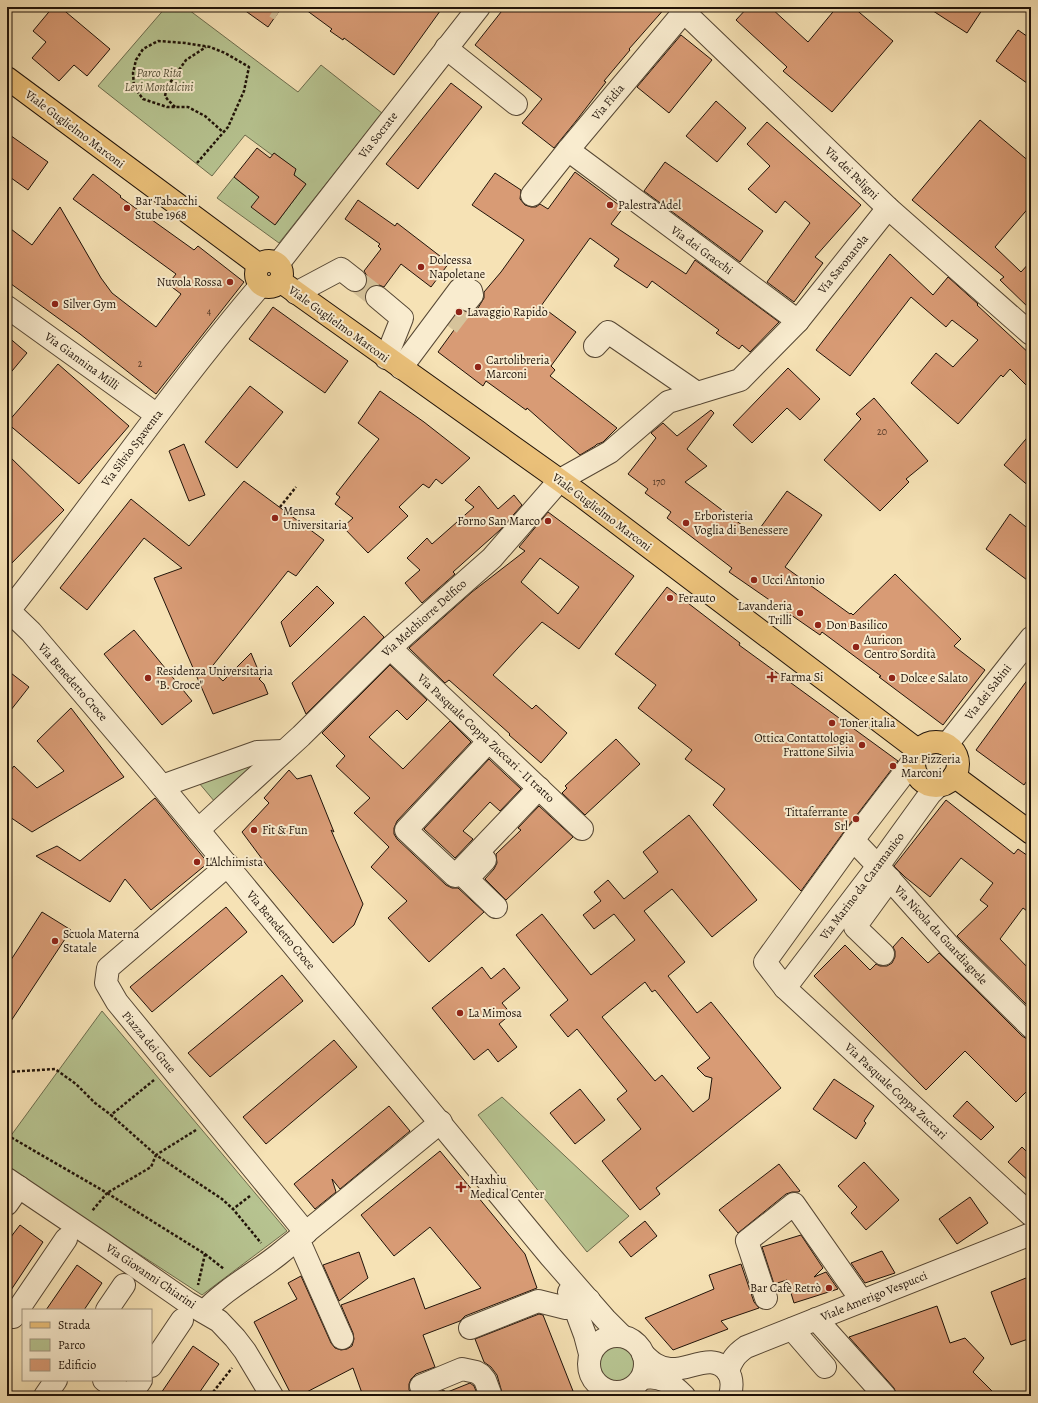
<svg xmlns="http://www.w3.org/2000/svg" width="1038" height="1403" font-family="Alegreya,serif">
<rect width="100%" height="100%" fill="#f6e2b5"/>
<filter id="stains"><feTurbulence type="fractalNoise" baseFrequency=".005" numOctaves="4"/><feColorMatrix values="0 0 0 0 .2 0 0 0 0 .09 0 0 0 0 .02 0 0 0 .5 -.17"/></filter>
<radialGradient id="worn" r=".72"><stop offset=".6" stop-color="#630" stop-opacity="0"/><stop offset="1" stop-color="#630" stop-opacity=".3"/></radialGradient>
<g fill="#b7c491" stroke="#6c6c4d">
<path d="M166,7h19l113,85 23,-27 61,48 -103,130 -62,-45 17,-21 25,20 16,28 31,-41 -12,-9 1,-6 -21,-16 -2,2 -27,-20 -33,41 -114,-90z"/>
<path d="M258,762l-43,40 -16,-19z"/>
<path d="M102,1011l185,220 -85,64 -195,-127v-27z"/>
<path d="M502,1097l127,119 -42,36 -109,-137z"/>
<circle cx="617" cy="1364" r="19"/>
</g>
<g fill="#d89b75" stroke="#201309" fill-rule="evenodd">
<path d="M53,7h7l50,42 -23,27 -13,-11 -15,16 -27,-23 14,-16 -13,-11z"/>
<path d="M240,7h42l-14,20z"/>
<path d="M302,7h141l-49,68 -50,-37 -1,2 -13,-9 2,-2z"/>
<path d="M505,7h161l-37,42 1,1 -26,31 2,1 -30,39 -22,27 -32,-25 20,-24 -67,-54z"/>
<path d="M748,7h22l38,35 29,-35h16l40,34 -61,71 -49,-41 4,-4 -51,-47z"/>
<path d="M927,7h57l-17,26z"/>
<path d="M1018,30l13,9v47l-35,-25z"/>
<path d="M681,35l31,25 -43,53 -32,-26z"/>
<path d="M451,83l31,24 -64,82 -32,-25z"/>
<path d="M716,101l30,27 -29,34 -31,-26z"/>
<path d="M980,120l51,43v42l-36,42 26,25 10,-11v49l-31,-30 4,-3 -92,-77z"/>
<path d="M767,122l94,83 -46,52 8,6 -29,39 -27,-20 43,-59 -25,-22 -9,12 -28,-24 22,-23 -23,-22z"/>
<path d="M7,133l41,29 -20,28 -21,-15z"/>
<path d="M257,148l13,10 4,-5 22,16 -2,6 12,9 -31,41 -24,-18 8,-10 -25,-20z"/>
<path d="M665,162l98,69 -23,31 -96,-71z"/>
<path d="M575,172l48,36 -12,16 75,50 9,-14 84,62 -29,30 -8,-7 -3,4 -23,-16 3,-3 -67,-49 -5,7 -33,-22 5,-7 -29,-21 -49,68 35,26 -25,34 4,4 -5,6 67,52 -14,14 -5,2h-1l-2,2 -15,9 -53,-47 -1,2 -40,-29 -3,5 -45,-34 16,-22 -5,-5 11,-15 7,2 6,-1 5,-3 6,-10v-6l17,-20 23,-32 -52,-35 23,-32 26,17 -1,9 5,6 6,2h5l4,-3 8,5z"/>
<path d="M93,174l28,22 -1,1 74,53 4,-4 46,36 -88,112 -76,-60 -73,-53v-55l25,19 28,-38 41,71 11,15 44,34 25,-33 -13,-10 8,-10 -103,-75z"/>
<path d="M358,200l37,26 2,-3 52,40 -18,24 -30,-23 -17,23 -5,-2h-7l-5,4 -2,5v5l-9,-7 4,-1 5,-4 2,-6v-5l-3,-5 17,-22 -3,-3 2,-2 -35,-25z"/>
<path d="M890,254l43,41 15,-18 30,27 -1,1 54,50v35l-21,-21 -7,8 -2,-2 -43,49 -47,-41 25,-30 17,14 25,-27 -26,-20 -6,7 -35,-30 -61,79 -34,-26z"/>
<path d="M273,307l75,54 -23,32 -76,-54z"/>
<path d="M7,336l20,17 -20,24z"/>
<path d="M58,364l71,62 -50,58 -72,-61z"/>
<path d="M788,368l32,31 -20,21 -13,-12 -35,35 -19,-18z"/>
<path d="M250,386l33,26 -46,56 -32,-26z"/>
<path d="M380,391l44,31 46,36 -28,26 -6,-5 -7,9 -6,-4 -24,23 9,9 -40,37 -25,-26 10,-9 -18,-14 5,-7 -4,-3 43,-55 -21,-16z"/>
<path d="M874,398l54,63 -22,18 3,3 -29,29 -56,-51 37,-41 -5,-5z"/>
<path d="M711,410l3,3 -27,36 20,17 -22,16 70,53 32,-44 35,24 -37,52 65,47 1,-1 2,2 42,-41 66,65 -7,7 31,24 -42,55 -64,-48 2,-1 -59,-44 -2,3 -91,-63 3,-4 -65,-50 4,-6 -26,-19 3,-4 -20,-15 28,-36 -5,-5 12,-10 14,13z"/>
<path d="M1031,433v55l-27,-23z"/>
<path d="M184,444l21,51 -16,6 -20,-50z"/>
<path d="M7,454l57,56 -57,58z"/>
<path d="M244,481l80,59 -28,36 -8,-5 -78,98 13,12 28,-28 10,24 -2,2 5,5 4,10 -55,20 -59,-136 28,-10 -38,-30 -57,72 -27,-22 71,-89 58,47z"/>
<path d="M479,486l19,23 16,-14 8,10 -22,25 -47,42 2,2 -33,29 -17,-20 15,-13 -13,-12 20,-20 5,6 42,-37 -9,-7z"/>
<path d="M548,512l86,64 -55,73 -37,-27 -49,53 39,34 4,-4 31,28 -26,30 -32,-28 1,-1 -18,-16 -43,-38 -4,3 -36,-35 63,-56 53,-41 -6,-4zM540,558l39,29 -21,27 -37,-32z"/>
<path d="M1010,514l21,17v52l-45,-34z"/>
<path d="M317,586l17,17 -44,44 -9,-25z"/>
<path d="M667,587l73,56 -1,2 159,116 -55,72 -42,58 -88,-86 12,-16 -40,-30 7,-9 -54,-42 18,-23 -41,-31z"/>
<path d="M364,616l20,21 -78,77 -14,-31z"/>
<path d="M134,630l58,71 -30,24 -58,-71z"/>
<path d="M390,665l37,35 -20,20 -10,-10 -28,27 34,32 47,-48 21,21 -74,79 -3,7v6l3,5 49,46 6,3h6l26,24 -55,50 -41,-44 19,-17 -36,-34 18,-20 -35,-34 16,-15 -34,-32 9,-10 -23,-23z"/>
<path d="M7,670l22,17 -22,28z"/>
<path d="M1031,675v100l-7,10 -48,-35z"/>
<path d="M71,708l53,69 -92,55 -25,-17v-40l7,-9 23,22 27,-17 -27,-30z"/>
<path d="M616,739l24,25 -55,51 -23,-22 5,-5 -2,-2z"/>
<path d="M489,759l32,30 -21,22 -10,-9 -27,29 10,8 -18,19 -31,-29z"/>
<path d="M289,770l8,9 14,-4 23,57 -3,-2 32,74 -9,21 -21,18 -65,-76 -26,-35 27,-29 -5,-5z"/>
<path d="M155,798l53,65 -57,47 -26,-31 -15,23 -74,-46 21,-10 23,15z"/>
<path d="M946,800l68,54 4,-5 13,9v56l-8,-6 -23,31 31,32v38l-74,-73 31,-30 -8,-6 13,-17 -32,-25 -31,39 -25,-20 -11,-11z"/>
<path d="M539,806l34,31 -67,63 -21,-21 9,-10 3,-6 -1,-9 25,-24 -3,-2z"/>
<path d="M689,815l68,85 -45,37 -40,-48 -28,22 41,51 -17,14 29,37 14,-11 70,86 -125,100 4,6 -20,16 -38,-49 39,-32 -24,-30 10,-8 -50,-62 -9,8 -18,-22 18,-15 -52,-65 26,-21 49,61 44,-35 -21,-26 -20,15 -11,-14 18,-14 -7,-9 14,-12 16,19 34,-27 -15,-20zM645,982l7,10 3,-2 55,68 -13,10 8,8 7,2 -3,21 -16,13 -31,-37 -7,6 -53,-64z"/>
<path d="M226,907l21,25 -95,80 -22,-25z"/>
<path d="M42,912l29,18 -64,97v-61z"/>
<path d="M902,937l26,26 11,-10 83,83 5,3h4v48l-15,15 -51,-51 -39,39 -112,-114 31,-31 25,25 6,-6 4,2h7l5,-3 3,-6v-6l-2,-4z"/>
<path d="M482,967l9,12 13,-11 16,20 -18,15 9,11 -12,10 18,23 -19,15 -10,-13 -14,11 -42,-52z"/>
<path d="M282,975l21,26 -93,76 -22,-24z"/>
<path d="M334,1040l23,27 -91,77 -23,-27z"/>
<path d="M834,1079l40,27 -10,15 2,2 -10,16 -43,-30z"/>
<path d="M580,1089l25,31 -30,24 -25,-31z"/>
<path d="M967,1101l27,26 -13,13 -28,-24z"/>
<path d="M389,1106l21,25 -70,58 -8,-10 4,13 -21,17 -21,-25z"/>
<path d="M1022,1147l9,9v27l-23,-21z"/>
<path d="M440,1151l85,103 12,34 -72,28 -5,5 -37,14 12,32 -19,7 -5,5 -2,5v6l5,6h-51l-10,-28 -54,28h-7l-38,-74 43,-23 -9,-16 13,-7 30,67 4,5 6,2 6,-1 5,-3 2,-7 -1,-6 -12,-28 73,-27 11,31 56,-21 -51,-61 -36,29 -33,-41z"/>
<path d="M864,1162l35,38 -33,30 -15,-17 6,-6 -19,-21z"/>
<path d="M779,1164l21,27 -2,1h-6l-6,2 -48,39 -19,-23z"/>
<path d="M970,1197l18,26 -31,21 -18,-25z"/>
<path d="M645,1221l12,15 -26,21 -12,-15z"/>
<path d="M20,1225l23,17 -36,54v-54z"/>
<path d="M801,1235l22,33 -9,9 12,-5 12,17 -44,14 -7,-23 -13,4 -12,-37z"/>
<path d="M882,1251l13,22 -30,10 -14,-20z"/>
<path d="M359,1252l9,26 -29,23 -16,-36z"/>
<path d="M741,1264l13,38 5,6 -38,13 7,8 -55,21 -28,-32 69,-29 -5,-14z"/>
<path d="M77,1265l25,18 -18,27h-38z"/>
<path d="M1031,1276v62l-20,7 -20,-53z"/>
<path d="M937,1306l13,37 15,-5 19,20 -11,14 24,24h-100l-3,-8 -45,-51z"/>
<path d="M539,1314l4,1 30,76 -13,5h-57l-6,-21 -6,-8 -7,-5 -9,-23z"/>
<path d="M193,1346l26,18 -22,32h-38z"/>
<path d="M470,1383l4,3 4,10h-48l14,-6 1,3z"/>
</g>
<g fill="none" stroke-linecap="round" stroke-linejoin="round">
<g stroke="#d6c39b" stroke-width="22" stroke-dasharray="22 11" stroke-linecap="butt">
<path d="M275,7l5,3"/>
<path d="M355,280l22,17"/>
<path d="M448,326l20,-26"/>
</g>
<defs>
<g id="minor">
<path d="M679,7l209,201 143,126"/>
<path d="M446,48l70,56"/>
<path d="M568,150l230,171"/>
<path d="M532,195l36,-45 120,-143"/>
<path d="M278,264l201,-257"/>
<path d="M296,293l45,-24 14,11"/>
<path d="M377,297l25,21 -16,40"/>
<path d="M7,307l150,108"/>
<path d="M595,346l13,-14 89,61"/>
<path d="M401,368l59,-79 6,-1 5,3 1,4 -4,5"/>
<path d="M7,609l24,23 120,141 399,483 55,63 17,17"/>
<path d="M7,613c86,-108 164,-223 254,-328"/>
<path d="M390,648l192,181"/>
<path d="M489,741l-83,89 49,46 84,-88"/>
<path d="M945,744l3,-1 83,-105"/>
<path d="M915,758l-10,14 -52,68 -88,122 20,26 246,227"/>
<path d="M162,786l95,-34 27,-1"/>
<path d="M198,830l103,-94 89,-88 102,-90 68,-78 50,-28 58,-50 72,-22 58,-59 90,-113"/>
<path d="M853,840l25,26 73,82 80,79"/>
<path d="M485,860l-18,19 29,28"/>
<path d="M228,865l-120,103 -2,15 11,19 189,231"/>
<path d="M883,954l-28,-27 35,-48"/>
<path d="M785,988l93,-122 52,-72 9,-9"/>
<path d="M7,1179l95,64 86,60 31,18 16,17 10,13 27,45"/>
<path d="M7,1204l12,-17"/>
<path d="M298,1239l44,99"/>
<path d="M569,1292l16,43 5,19"/>
<path d="M766,1298l-19,-57 47,-37 68,97"/>
<path d="M107,1310l17,-25"/>
<path d="M204,1312c21,-23 50,-38 74,-57 55,-44 109,-89 163,-133"/>
<path d="M13,1317l53,-78"/>
<path d="M816,1319l69,77"/>
<path d="M470,1328l68,-27 28,7 23,-8"/>
<path d="M792,1329l33,38"/>
<circle cx="617" cy="1364" r="28"/>
<path d="M643,1354c8,8 15,14 27,15 19,2 43,-18 58,3 5,7 4,16 2,24"/>
<path d="M151,1366l31,-46"/>
<path d="M728,1372c3,-12 8,-18 18,-25l285,-113"/>
<path d="M644,1378c18,-3 28,6 40,18"/>
<path d="M104,1380l24,16"/>
<path d="M421,1386l41,-17 14,3 5,3 4,5 6,16"/>
<path d="M45,1396l11,-16"/>
<path d="M130,1396l11,-16"/>
</g>
<g id="major">
<path d="M7,78l252,187"/>
<circle cx="269" cy="274" r="13"/>
<path d="M280,281l299,213 340,257"/>
<circle cx="936" cy="764" r="22"/>
<path d="M954,776l77,57"/>
</g>
</defs>
<use href="#minor" stroke="#564734" stroke-width="24"/>
<use href="#major" stroke="#201309" stroke-width="24"/>
<g stroke="#201309" stroke-width="2.5" stroke-dasharray="3 2" stroke-linecap="butt">
<path d="M175,107l-7,-7 -3,-4 2,-9 19,-27 20,-13"/>
<path d="M197,163l31,-36 16,-36 5,-24 -24,-14 -15,-6 -25,-4 -27,-2 -15,8 -7,11 -3,13 1,14 9,12 24,8h21l17,9 18,16"/>
<path d="M280,507l16,-20"/>
<path d="M7,1072l48,-3 21,15 19,19 16,12"/>
<path d="M154,1080l-43,35 45,40 -5,12 -44,26 98,61 -7,31"/>
<path d="M196,1130l-40,25 66,44 11,10"/>
<path d="M7,1135l100,58 -15,18"/>
<path d="M250,1196l-17,13 28,34"/>
<path d="M205,1254l19,15"/>
<path d="M210,1396l22,-28"/>
</g>
<use href="#minor" stroke="#f9eccf" stroke-width="22"/>
<use href="#major" stroke="#ebc17a" stroke-width="22"/>
</g>
<g fill="#8f2418" stroke="#f9eccf" stroke-width="1.5">
<circle cx="610" cy="205" r="4"/>
<circle cx="127" cy="208" r="4"/>
<circle cx="421" cy="267" r="4"/>
<circle cx="230" cy="282" r="4"/>
<circle cx="55" cy="304" r="4"/>
<circle cx="459" cy="312" r="4"/>
<circle cx="478" cy="367" r="4"/>
<circle cx="275" cy="518" r="4"/>
<circle cx="548" cy="521" r="4"/>
<circle cx="686" cy="523" r="4"/>
<circle cx="754" cy="580" r="4"/>
<circle cx="670" cy="598" r="4"/>
<circle cx="800" cy="613" r="4"/>
<circle cx="818" cy="625" r="4"/>
<circle cx="856" cy="647" r="4"/>
<path d="M770 671h4v4h4v4h-4v4h-4v-4h-4v-4h4z"/>
<circle cx="148" cy="678" r="4"/>
<circle cx="892" cy="678" r="4"/>
<circle cx="832" cy="723" r="4"/>
<circle cx="862" cy="745" r="4"/>
<circle cx="893" cy="766" r="4"/>
<circle cx="856" cy="819" r="4"/>
<circle cx="254" cy="830" r="4"/>
<circle cx="197" cy="862" r="4"/>
<circle cx="55" cy="941" r="4"/>
<circle cx="460" cy="1013" r="4"/>
<path d="M459 1181h4v4h4v4h-4v4h-4v-4h-4v-4h4z"/>
<circle cx="829" cy="1288" r="4"/>
</g>
<g text-anchor="middle" dominant-baseline="central" stroke-width="4" stroke-linejoin="round" paint-order="stroke">
<g font-size="10" fill="#4e3524">
<text x="209" y="311">4</text>
<text x="140" y="363">2</text>
<text x="882" y="431">20</text>
<text x="659" y="481">170</text>
</g>
<g font-size="12" font-style="italic" fill="#555139" stroke="#f9eccf">
<text x="159" y="73">Parco Rita<tspan x="159" dy="14">Levi Montalcini</tspan></text>
</g>
<g font-size="12" fill="#201309" stroke="#f9eccf">
<text transform="translate(608 102) rotate(-50)">Via Fidia</text>
<text transform="translate(75 129) rotate(37)">Viale Guglielmo Marconi</text>
<text transform="translate(378 135) rotate(-52)">Via Socrate</text>
<text transform="translate(852 173) rotate(44)">Via dei Peligni</text>
<text transform="translate(702 250) rotate(36)">Via dei Gracchi</text>
<text transform="translate(843 264) rotate(-51)">Via Savonarola</text>
<text transform="translate(339 324) rotate(36)">Viale Guglielmo Marconi</text>
<text transform="translate(82 361) rotate(36)">Via Giannina Milli</text>
<text transform="translate(132 448) rotate(-53)">Via Silvio Spaventa</text>
<text transform="translate(602 512) rotate(37)">Viale Guglielmo Marconi</text>
<text transform="translate(424 618) rotate(-42)">Via Melchiorre Delfico</text>
<text transform="translate(73 682) rotate(49)">Via Benedetto Croce</text>
<text transform="translate(988 692) rotate(-52)">Via dei Sabini</text>
<text transform="translate(486 738) rotate(43)">Via Pasquale Coppa Zuccari - II tratto</text>
<text transform="translate(862 886) rotate(-53)">Via Marino da Caramanico</text>
<text transform="translate(281 930) rotate(50)">Via Benedetto Croce</text>
<text transform="translate(941 935) rotate(47)">Via Nicola da Guardiagrele</text>
<text transform="translate(149 1042) rotate(50)">Piazza dei Grue</text>
<text transform="translate(896 1091) rotate(43)">Via Pasquale Coppa Zuccari</text>
<text transform="translate(151 1276) rotate(34)">Via Giovanni Chiarini</text>
<text transform="translate(874 1296) rotate(-22)">Viale Amerigo Vespucci</text>
</g>
<g font-size="12" fill="#201309" stroke="#f9eccf" text-anchor="start">
<text x="135" y="201">Bar Tabacchi<tspan x="135" dy="14">Stube 1968</tspan></text>
<text x="618" y="205">Palestra Adel</text>
<text x="429" y="260">Dolcessa<tspan x="429" dy="14">Napoletane</tspan></text>
<text x="222" y="282" text-anchor="end">Nuvola Rossa</text>
<text x="63" y="304">Silver Gym</text>
<text x="467" y="312">Lavaggio Rapido</text>
<text x="486" y="360">Cartolibreria<tspan x="486" dy="14">Marconi</tspan></text>
<text x="283" y="511">Mensa<tspan x="283" dy="14">Universitaria</tspan></text>
<text x="694" y="516">Erboristeria<tspan x="694" dy="14">Voglia di Benessere</tspan></text>
<text x="540" y="521" text-anchor="end">Forno San Marco</text>
<text x="762" y="580">Ucci Antonio</text>
<text x="678" y="598">Ferauto</text>
<text x="792" y="606" text-anchor="end">Lavanderia<tspan x="792" dy="14">Trilli</tspan></text>
<text x="826" y="625">Don Basilico</text>
<text x="864" y="640">Auricon<tspan x="864" dy="14">Centro Sordità</tspan></text>
<text x="156" y="671">Residenza Universitaria<tspan x="156" dy="14">"B. Croce"</tspan></text>
<text x="780" y="677">Farma Si</text>
<text x="900" y="678">Dolce e Salato</text>
<text x="840" y="723">Toner italia</text>
<text x="854" y="738" text-anchor="end">Ottica Contattologia<tspan x="854" dy="14">Frattone Silvia</tspan></text>
<text x="901" y="759">Bar Pizzeria<tspan x="901" dy="14">Marconi</tspan></text>
<text x="848" y="812" text-anchor="end">Tittaferrante<tspan x="848" dy="14">Srl</tspan></text>
<text x="262" y="830">Fit &amp; Fun</text>
<text x="205" y="862">L'Alchimista</text>
<text x="63" y="934">Scuola Materna<tspan x="63" dy="14">Statale</tspan></text>
<text x="468" y="1013">La Mimosa</text>
<text x="470" y="1180">Haxhiu<tspan x="470" dy="14">Medical Center</tspan></text>
<text x="821" y="1288" text-anchor="end">Bar Cafè Retrò</text>
</g>
</g>
<rect width="1038" height="1403" fill="none" stroke="#f6e2b5" stroke-width="24"/>
<rect x="8" y="8" width="1022" height="1387" fill="none" stroke="#201309" stroke-width="2"/>
<rect x="12" y="12" width="1014" height="1379" fill="none" stroke="#201309"/>
<rect x="22" y="1309" width="130" height="72" fill="#f9eccf" stroke="#a29580"/>
<rect x="30" y="1322" width="20" height="6" fill="#ebc17a" stroke="#a29580"/>
<text x="58" y="1329" font-size="12" fill="#201309">Strada</text>
<rect x="30" y="1339" width="20" height="12" fill="#b7c491" stroke="#a29580"/>
<text x="58" y="1349" font-size="12" fill="#201309">Parco</text>
<rect x="30" y="1359" width="20" height="12" fill="#d89b75" stroke="#a29580"/>
<text x="58" y="1369" font-size="12" fill="#201309">Edificio</text>
<rect width="100%" height="100%" filter="url(#stains)"/>
<rect width="100%" height="100%" fill="url(#worn)"/>
</svg>
